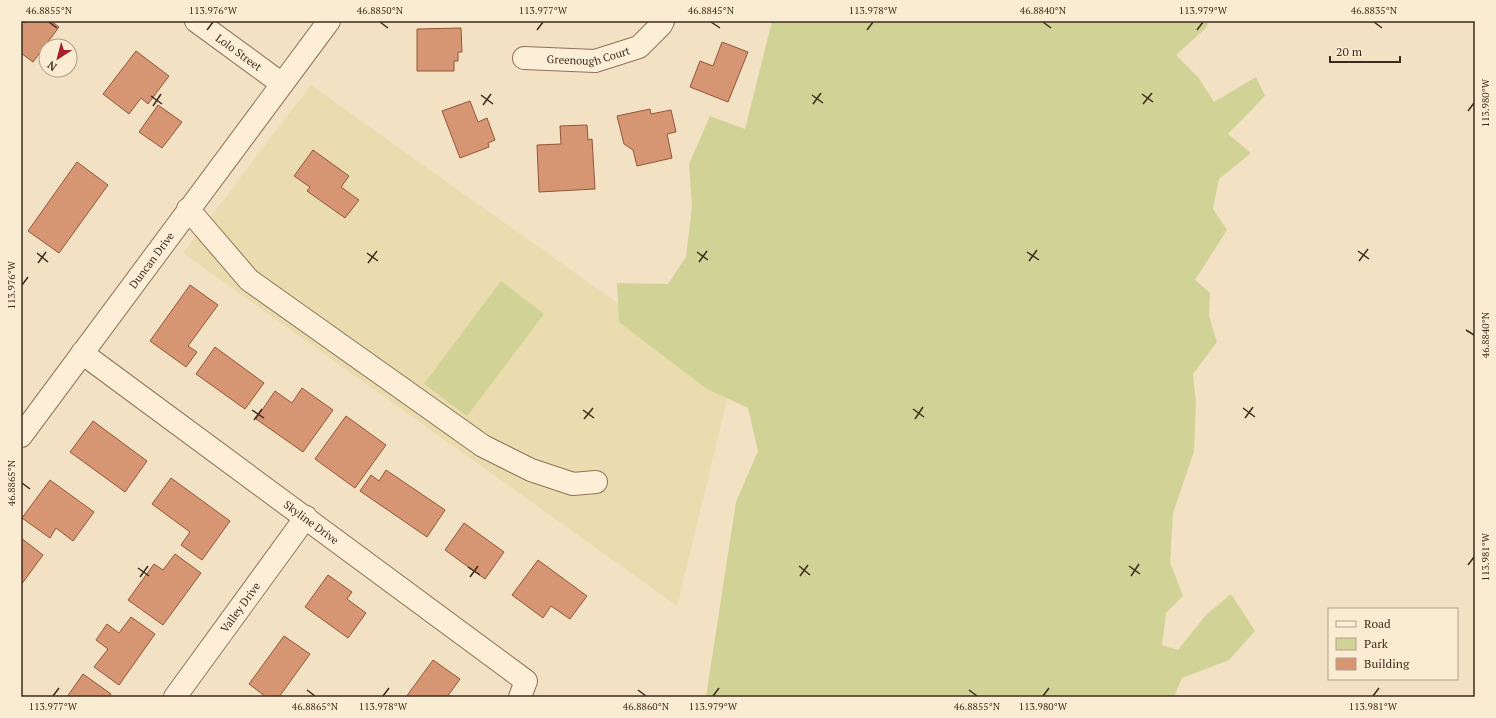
<svg xmlns="http://www.w3.org/2000/svg" width="1496" height="718" font-family="'PT Serif',serif">
<rect width="100%" height="100%" fill="#f3e1c3"/>
<path fill="#eadcaf" d="M311,85l420,299 -54,222 -494,-353z"/>
<g fill="#d0d395">
<path d="M772,21h436l-1,6 -31,28 22,22 16,25 42,-25 9,19 -37,38 23,19 -32,26 -6,30 14,21 -32,50 15,13 -1,23 8,26 -24,32 3,28 -2,49 -21,62 -3,49 13,34 -17,17 -4,32 16,5 27,-34 26,-22 24,37 -26,29 -47,18 -8,19h-468l30,-195 22,-51 -10,-43 -41,-19 -88,-67 -2,-39 51,1 18,-27 6,-51 -3,-42 21,-48 35,13z"/>
<path d="M501,281l43,33 -77,102 -43,-32z"/>
</g>
<g fill="#d69674" stroke="#92563a">
<path d="M21,21l5,2 2,-2h23l8,6 -26,35 -12,-9z"/>
<path d="M461,28l1,24h-4v9h-4v10h-37v-42z"/>
<path d="M722,42l26,10 -20,50 -38,-15 10,-26 13,5z"/>
<path d="M136,51l33,25 -21,28 -7,-6 -12,16 -26,-20z"/>
<path d="M470,101l8,21 9,-4 8,22 -7,3 1,4 -29,11 -18,-47z"/>
<path d="M158,105l24,17 -20,26 -23,-16z"/>
<path d="M650,109l1,5 20,-4 5,22 -9,2 5,24 -35,8 -4,-16 -9,-6 -7,-28z"/>
<path d="M587,125l1,15 4,-1 3,50 -56,3 -2,-47 24,-1 -1,-18z"/>
<path d="M313,150l36,26 -8,11 18,13 -14,18 -38,-27 3,-4 -16,-11z"/>
<path d="M77,162l31,23 -49,68 -31,-22z"/>
<path d="M190,285l28,20 -30,41 9,6 -11,15 -36,-26z"/>
<path d="M215,347l49,36 -19,26 -49,-35z"/>
<path d="M302,388l31,22 -30,42 -47,-33 19,-28 17,12z"/>
<path d="M346,416l40,29 -31,43 -40,-29z"/>
<path d="M93,421l54,40 -22,31 -55,-40z"/>
<path d="M386,470l59,40 -18,27 -67,-46 11,-16 8,6z"/>
<path d="M171,478l59,43 -28,39 -21,-15 9,-13 -38,-28z"/>
<path d="M50,480l44,32 -21,29 -17,-13 -6,10 -28,-20z"/>
<path d="M464,523l40,29 -19,27 -40,-29z"/>
<path d="M21,538l22,17 -22,30z"/>
<path d="M175,554l26,19 -38,52 -35,-25 26,-36 9,6z"/>
<path d="M538,560l49,36 -17,23 -19,-13 -8,12 -31,-23z"/>
<path d="M328,575l24,17 -5,7 19,14 -18,25 -43,-31z"/>
<path d="M131,617l24,17 -36,51 -25,-18 14,-18 -12,-9 11,-16 12,9z"/>
<path d="M284,636l26,18 -31,43h-13l-17,-13z"/>
<path d="M433,660l27,19 -13,18h-41z"/>
<path d="M83,674l28,20 -2,3h-42z"/>
</g>
<g fill="none" stroke-linecap="round" stroke-linejoin="round">
<defs>
<g id="minor">
<path id="s1" d="M196,21l86,63"/>
<path id="s2" d="M524,58l71,3 44,-14 22,-22 2,-4"/>
<path d="M188,209l61,71 234,166 48,24 42,14 23,-2"/>
<path id="s3" d="M82,353l444,328 -6,16"/>
<path id="s4" d="M21,436l308,-415"/>
<path id="s5" d="M175,697l131,-180"/>
</g>
</defs>
<use href="#minor" stroke="#907157" stroke-width="24"/>
<use href="#minor" stroke="#fdefd7" stroke-width="22"/>
</g>
<path fill="none" stroke="#3e2b1d" stroke-width="1.5" d="M49,22l8,6M380,22l8,6M711,22l9,6M1043,22l8,6M1374,22l8,6M207,30l6,-8M537,30l6,-8M867,30l6,-8M1197,30l6,-8M1142,94l11,8M481,95l12,9M812,95l11,8M151,96l11,8M813,104l8,-11M1143,104l9,-11M483,105l8,-11M153,106l8,-12M1468,111l6,-8M1358,251l11,8M697,252l11,8M1027,252l12,8M37,253l11,9M367,253l11,8M1029,261l8,-11M1359,261l9,-12M699,262l8,-11M38,263l8,-11M368,263l9,-12M22,285l6,-8M1466,330l8,5M1243,408l12,9M913,409l11,8M252,410l12,8M583,410l11,8M1245,418l8,-11M584,419l9,-11M915,419l8,-12M254,420l8,-11M22,483l8,6M1468,565l6,-8M799,566l11,9M1129,566l11,8M468,567l12,8M138,568l11,8M800,576l8,-11M1131,576l8,-12M140,577l8,-11M470,577l8,-11M307,690l8,6M638,690l8,6M969,690l8,6M53,696l6,-8M383,696l6,-8M713,696l6,-8M1043,696l6,-8M1373,696l6,-8"/>
<g text-anchor="middle" dominant-baseline="central" stroke-width="3" stroke-linejoin="round" paint-order="stroke">
<g font-size="11" fill="#3e2b1d" stroke="#faecd3">
<text stroke="none"><textPath href="#s1" startOffset="53">Lolo Street</textPath></text>
<text stroke="none"><textPath href="#s2" startOffset="65">Greenough Court</textPath></text>
<text stroke="none"><textPath href="#s4" startOffset="219">Duncan Drive</textPath></text>
<text stroke="none"><textPath href="#s3" startOffset="285">Skyline Drive</textPath></text>
<text stroke="none"><textPath href="#s5" startOffset="111">Valley Drive</textPath></text>
</g>
</g>
<rect width="1496" height="718" fill="none" stroke="#faecd3" stroke-width="44"/>
<rect x="1328" y="608" width="130" height="72" fill="#faecd3" stroke="#af9f8a"/>
<rect x="1336" y="621" width="20" height="6" fill="#fdefd7" stroke="#af9f8a"/>
<text x="1364" y="628" font-size="12" fill="#3e2b1d">Road</text>
<rect x="1336" y="638" width="20" height="12" fill="#d0d395" stroke="#af9f8a"/>
<text x="1364" y="648" font-size="12" fill="#3e2b1d">Park</text>
<rect x="1336" y="658" width="20" height="12" fill="#d69674" stroke="#af9f8a"/>
<text x="1364" y="668" font-size="12" fill="#3e2b1d">Building</text>
<g transform="translate(58 58) rotate(216)"><circle r="19" fill="#faecd3" stroke="#af9f8a"/>
<path d="M0-3L7 15L0 10L-7 15Z" fill="#a61f2a"/>
<text y="-6" font-size="11" font-weight="bold" text-anchor="middle" fill="#3e2b1d">N</text>
</g>
<path d="M1330 56v6h70v-6" fill="none" stroke="#3e2b1d" stroke-width="2"/>
<text x="1336" y="56" font-size="12" fill="#3e2b1d" stroke="#faecd3" stroke-width="3" paint-order="stroke">20 m</text>
<rect x="22" y="22" width="1452" height="674" fill="none" stroke="#3e2b1d" stroke-width="1.5"/>
<g font-size="10" text-anchor="middle" fill="#3e2b1d">
<text x="49" y="14">46.8855°N</text>
<text x="213" y="14">113.976°W</text>
<text x="380" y="14">46.8850°N</text>
<text x="543" y="14">113.977°W</text>
<text x="711" y="14">46.8845°N</text>
<text x="873" y="14">113.978°W</text>
<text x="1043" y="14">46.8840°N</text>
<text x="1203" y="14">113.979°W</text>
<text x="1374" y="14">46.8835°N</text>
<text transform="translate(1485 103) rotate(-90)" y="4">113.980°W</text>
<text transform="translate(11 285) rotate(-90)" y="4">113.976°W</text>
<text transform="translate(1485 335) rotate(-90)" y="4">46.8840°N</text>
<text transform="translate(11 483) rotate(-90)" y="4">46.8865°N</text>
<text transform="translate(1485 557) rotate(-90)" y="4">113.981°W</text>
<text x="53" y="710">113.977°W</text>
<text x="315" y="710">46.8865°N</text>
<text x="383" y="710">113.978°W</text>
<text x="646" y="710">46.8860°N</text>
<text x="713" y="710">113.979°W</text>
<text x="977" y="710">46.8855°N</text>
<text x="1043" y="710">113.980°W</text>
<text x="1373" y="710">113.981°W</text>
</g>
</svg>
